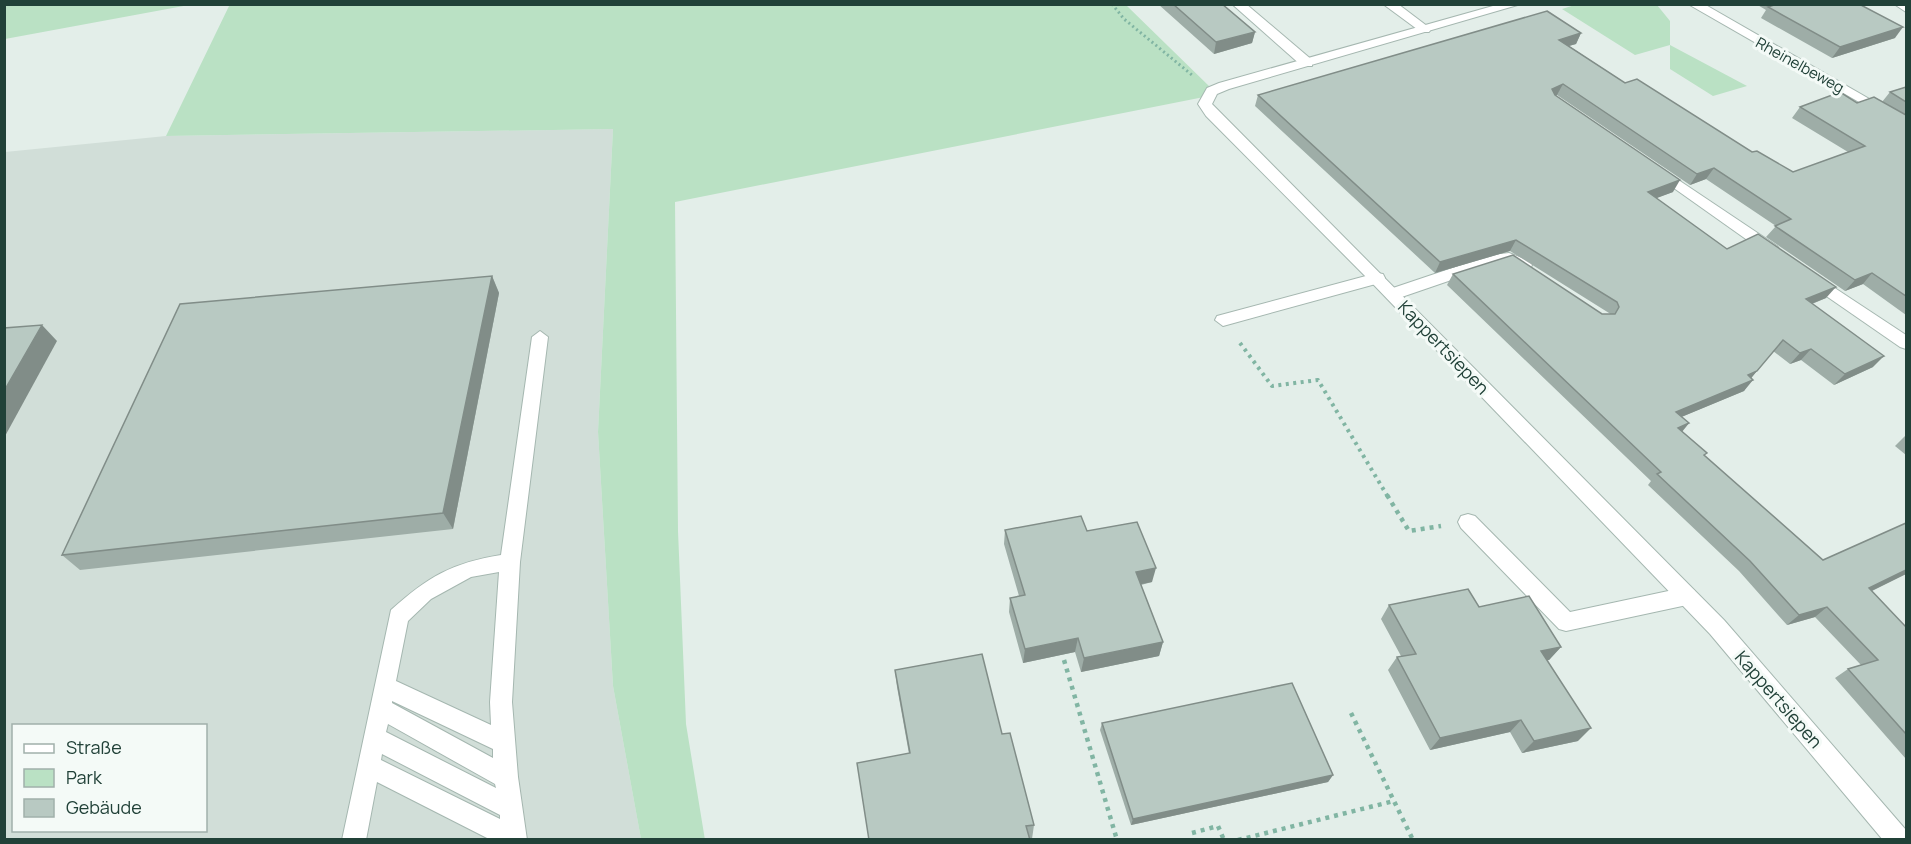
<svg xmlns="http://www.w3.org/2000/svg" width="1911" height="844" font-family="Manrope,sans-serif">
<rect width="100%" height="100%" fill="#e3eee9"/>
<path fill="#d1ded8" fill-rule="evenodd" d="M613,129l-15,303 15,254 28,153 -636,1v-688l161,-16zM14,726h192v104h-192z"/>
<g fill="#bae1c4">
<path d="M5,4h184v1l-184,34z"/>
<path d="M230,4l896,1 84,82 -6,10 -529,105 3,329 8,193 19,116 -64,-1 -28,-153 -15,-254 15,-303 -447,7z"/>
<path d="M1578,4l79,1 13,16v24l77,41 -34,10 -43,-27v-24l-35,10 -73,-46z"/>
</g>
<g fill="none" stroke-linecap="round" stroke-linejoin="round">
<defs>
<g id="service">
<path d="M1232,4h14l66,56v6h-10z"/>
<path d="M1383,4h15l33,25 -2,3h-8z"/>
<path d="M1509,253l21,8 2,4 -2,4c-11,3 -20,-6 -32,-5l-105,36 -8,-6 2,-4 104,-35z"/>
<path d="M1377,273l6,1 2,4 -2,4 -160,44 -8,-6 2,-4z"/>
<path d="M540,331l8,6 -28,225 -8,140 6,75 9,63h-36l-114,-58 -11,58h-24l49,-230c37,-33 60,-47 110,-55l31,-218zM499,572l-9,130 1,23 -95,-44 12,-60 23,-22 40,-22zM392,701l101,48v9l-101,-55zM388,724l107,60 1,4 -110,-56zM382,754l118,61v4l-119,-59z"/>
<path d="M1468,514l7,2 95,96 117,-25 7,3 3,6 -3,6 -7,3 -121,26 -7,-2 -98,-101 -3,-6 3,-6z"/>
</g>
<g id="minor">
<path d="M1500,4h21l-292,85 -12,5 -5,10 512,516 182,210v10h-23l-173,-206 -339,-352 -165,-166 -8,-12 9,-16 12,-5z"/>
<path d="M1688,4h16l202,116v9z"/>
<path d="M1894,4h12v8z"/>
<path d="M1659,167l118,79 3,4 -3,4h-10l-113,-80 -2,-3z"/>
<path d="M1812,273l94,62v14l-6,-2 -94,-65 -2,-4z"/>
</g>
</defs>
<use href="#service" stroke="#a5b7b0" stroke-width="2"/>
<use href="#minor" stroke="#a5b7b0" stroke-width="2"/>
<path stroke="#81b5a3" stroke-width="3" stroke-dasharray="2 3" stroke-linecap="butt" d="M1112,4l12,15 68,56"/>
<path stroke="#81b5a3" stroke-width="4" stroke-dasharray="3 4.5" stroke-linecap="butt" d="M1240,343l32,43 46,-6 70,117"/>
<g stroke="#81b5a3" stroke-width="4.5" stroke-dasharray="4 5" stroke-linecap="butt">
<path d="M1387,495l22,36 32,-5"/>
<path d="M1064,660l53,180"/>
<path d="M1351,713l62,127"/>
<path d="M1192,833l26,-7 6,14"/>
<path d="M1238,840l156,-39"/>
</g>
<use href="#service" fill="#fff" fill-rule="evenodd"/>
<use href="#minor" fill="#fff" fill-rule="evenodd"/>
</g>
<g fill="#9eada7">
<path d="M1158,4h64l33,28 -3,11 -38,11z"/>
<path d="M1756,4h103l36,34 -63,20 -71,-40 5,-8z"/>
<path d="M1581,33l-5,11 -7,2 56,37 127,69 41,20 55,-20 -56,-34 8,-11 57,-4 25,-1 8,-10 16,-5v228l-43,-31 -18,7 -79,-54 10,-11 -70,-47 -16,6 -133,-90 -1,1 117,96 -17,6 71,51 99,49 -14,6 61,63 -39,18 -33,-25 -11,4 -17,-13 -22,27 -7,13 -63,26 8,6 -7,9 23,24 118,104 83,-37v51l-34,17 34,36v132l-71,-81 13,-9 13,-4 -46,-48 -28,8 -48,-54 -91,-86 3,-4 -204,-196 6,-11 149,40h8l-1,-1 -99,-62 -75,22 -180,-167 3,-11z"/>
<path d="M492,276l7,17 -46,236 -373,41 -18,-15z"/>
<path d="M1906,435v20l-11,-9z"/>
<path d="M1005,530l82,1 65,51 -11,3 22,57 -4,14 -78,16 -6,-20 -52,11 -14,-51 1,-14 9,-2 -15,-52z"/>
<path d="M1389,605l90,2 82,40 -12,13h-2l31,81 -56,12 -12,-21 -80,18 -42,-80 9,-13 4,-1 -20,-37z"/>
<path d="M895,670l107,64 32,91 -2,14 -163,1 40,-86 -12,-67z"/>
<path d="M1102,723l231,52 -5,7 -197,43 -31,-95z"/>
</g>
<g fill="#818d88">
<path d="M1903,27l-8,11 -63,20 8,-11z"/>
<path d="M1255,32l-3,11 -38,11 2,-12z"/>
<path d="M1581,33l-5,11 -22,6 5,-10z"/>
<path d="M1563,84l-6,11 -10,5 5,-11z"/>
<path d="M1714,168l-8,11 -16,6 7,-11z"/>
<path d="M1680,180l-7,12 -32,12 7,-12z"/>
<path d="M1516,240l-6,11 -75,22 5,-11z"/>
<path d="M1872,273l-9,11 -18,7 10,-11z"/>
<path d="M492,276l7,17 -46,236 -10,-16z"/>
<path d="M1836,287l-10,11 -30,12 10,-11z"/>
<path d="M42,325l15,16 -53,97v-47z"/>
<path d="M1811,349l-10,11 -11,4 10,-11z"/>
<path d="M1884,356l-11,11 -39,18 11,-11z"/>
<path d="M1757,371l-9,11 5,-2 -9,11 -77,32 9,-11z"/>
<path d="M1689,423l-9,11 -2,-6z"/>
<path d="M1156,568l-4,14 -20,4 4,-14z"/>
<path d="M1906,570v4l-49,24 12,-10z"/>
<path d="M1827,607l-12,10 -28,8 12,-10z"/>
<path d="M1078,638l-3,14 -52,11 2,-14z"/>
<path d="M1163,642l-4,14 -78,16 3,-14z"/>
<path d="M1561,647l-12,13 -19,4 11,-13z"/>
<path d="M1521,720l-11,12 -80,18 10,-12z"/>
<path d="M1591,728l-13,13 -56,12 12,-12z"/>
<path d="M1333,775l-5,7 -197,43 2,-6z"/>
</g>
<g fill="#b8c9c2" stroke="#818d88" stroke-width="1.5">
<path d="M1173,4h49l33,28 -39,10z"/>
<path d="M1777,4h82l44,23 -63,20 -72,-40z"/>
<path d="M1547,11l34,22 -22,7 66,43 12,-4 115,73 5,-1 36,21 72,-26 -65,-39 40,-15 17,11 17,-6 32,18v181l-34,-23 -17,7 -80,-54 16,-7 -77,-51 -17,6 -134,-90 -11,5 3,6 125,85 -32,12 79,57 31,-15 78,53 -30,12 78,57 -39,18 -34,-25 -11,4 -17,-13 -26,31 -9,4 5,5 -77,32 13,11 -11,5 29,25 -3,2 119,105 83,-37v47l-37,18 37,39v107l-58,-65 30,-9 -51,-53 -28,8 -49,-54 -93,-87 4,-2 -208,-198 60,-19 89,59h13l4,-7 -2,-5 -101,-62 -76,22 -182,-167z"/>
<path d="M1906,87v15l-16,-10z"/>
<path d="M492,276l-49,237 -381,42 118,-251z"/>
<path d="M42,325l-38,66v-63z"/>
<path d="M1081,516l6,15 50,-9 19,46 -20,4 27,70 -79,16 -6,-20 -53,11 -15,-51 15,-3 -20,-65z"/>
<path d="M1468,589l11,18 50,-11 32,51 -20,4 50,77 -57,13 -13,-21 -81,18 -43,-81 19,-3 -27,-49z"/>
<path d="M982,654l20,80 8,-1 24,92 -8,1 4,14h-161l-12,-77 53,-10 -15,-83z"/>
<path d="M1292,683l41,92 -200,44 -31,-96z"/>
</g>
<g text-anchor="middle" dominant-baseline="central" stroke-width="6" stroke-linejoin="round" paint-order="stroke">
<g font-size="15" fill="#214138" stroke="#f4faf7">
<text transform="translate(1800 65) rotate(29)">Rheinelbeweg</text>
</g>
<g font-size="18" fill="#214138" stroke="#f4faf7">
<text transform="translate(1444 347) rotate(46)">Kappertsiepen</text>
<text transform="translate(1779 699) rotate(49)">Kappertsiepen</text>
</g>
</g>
<rect width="1911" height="844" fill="none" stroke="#214138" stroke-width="12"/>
<rect x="12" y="724" width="195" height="108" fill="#f4faf7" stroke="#a0b0ab" stroke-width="1.5"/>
<rect x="24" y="744" width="30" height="9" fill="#ffffff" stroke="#a0b0ab" stroke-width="1.5"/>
<text x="66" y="754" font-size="18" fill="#214138">Straße</text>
<rect x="24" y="769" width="30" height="18" fill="#bae1c4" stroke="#a0b0ab" stroke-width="1.5"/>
<text x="66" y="784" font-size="18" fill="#214138">Park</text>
<rect x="24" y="799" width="30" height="18" fill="#b8c9c2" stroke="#a0b0ab" stroke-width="1.5"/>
<text x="66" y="814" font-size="18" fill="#214138">Gebäude</text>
</svg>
